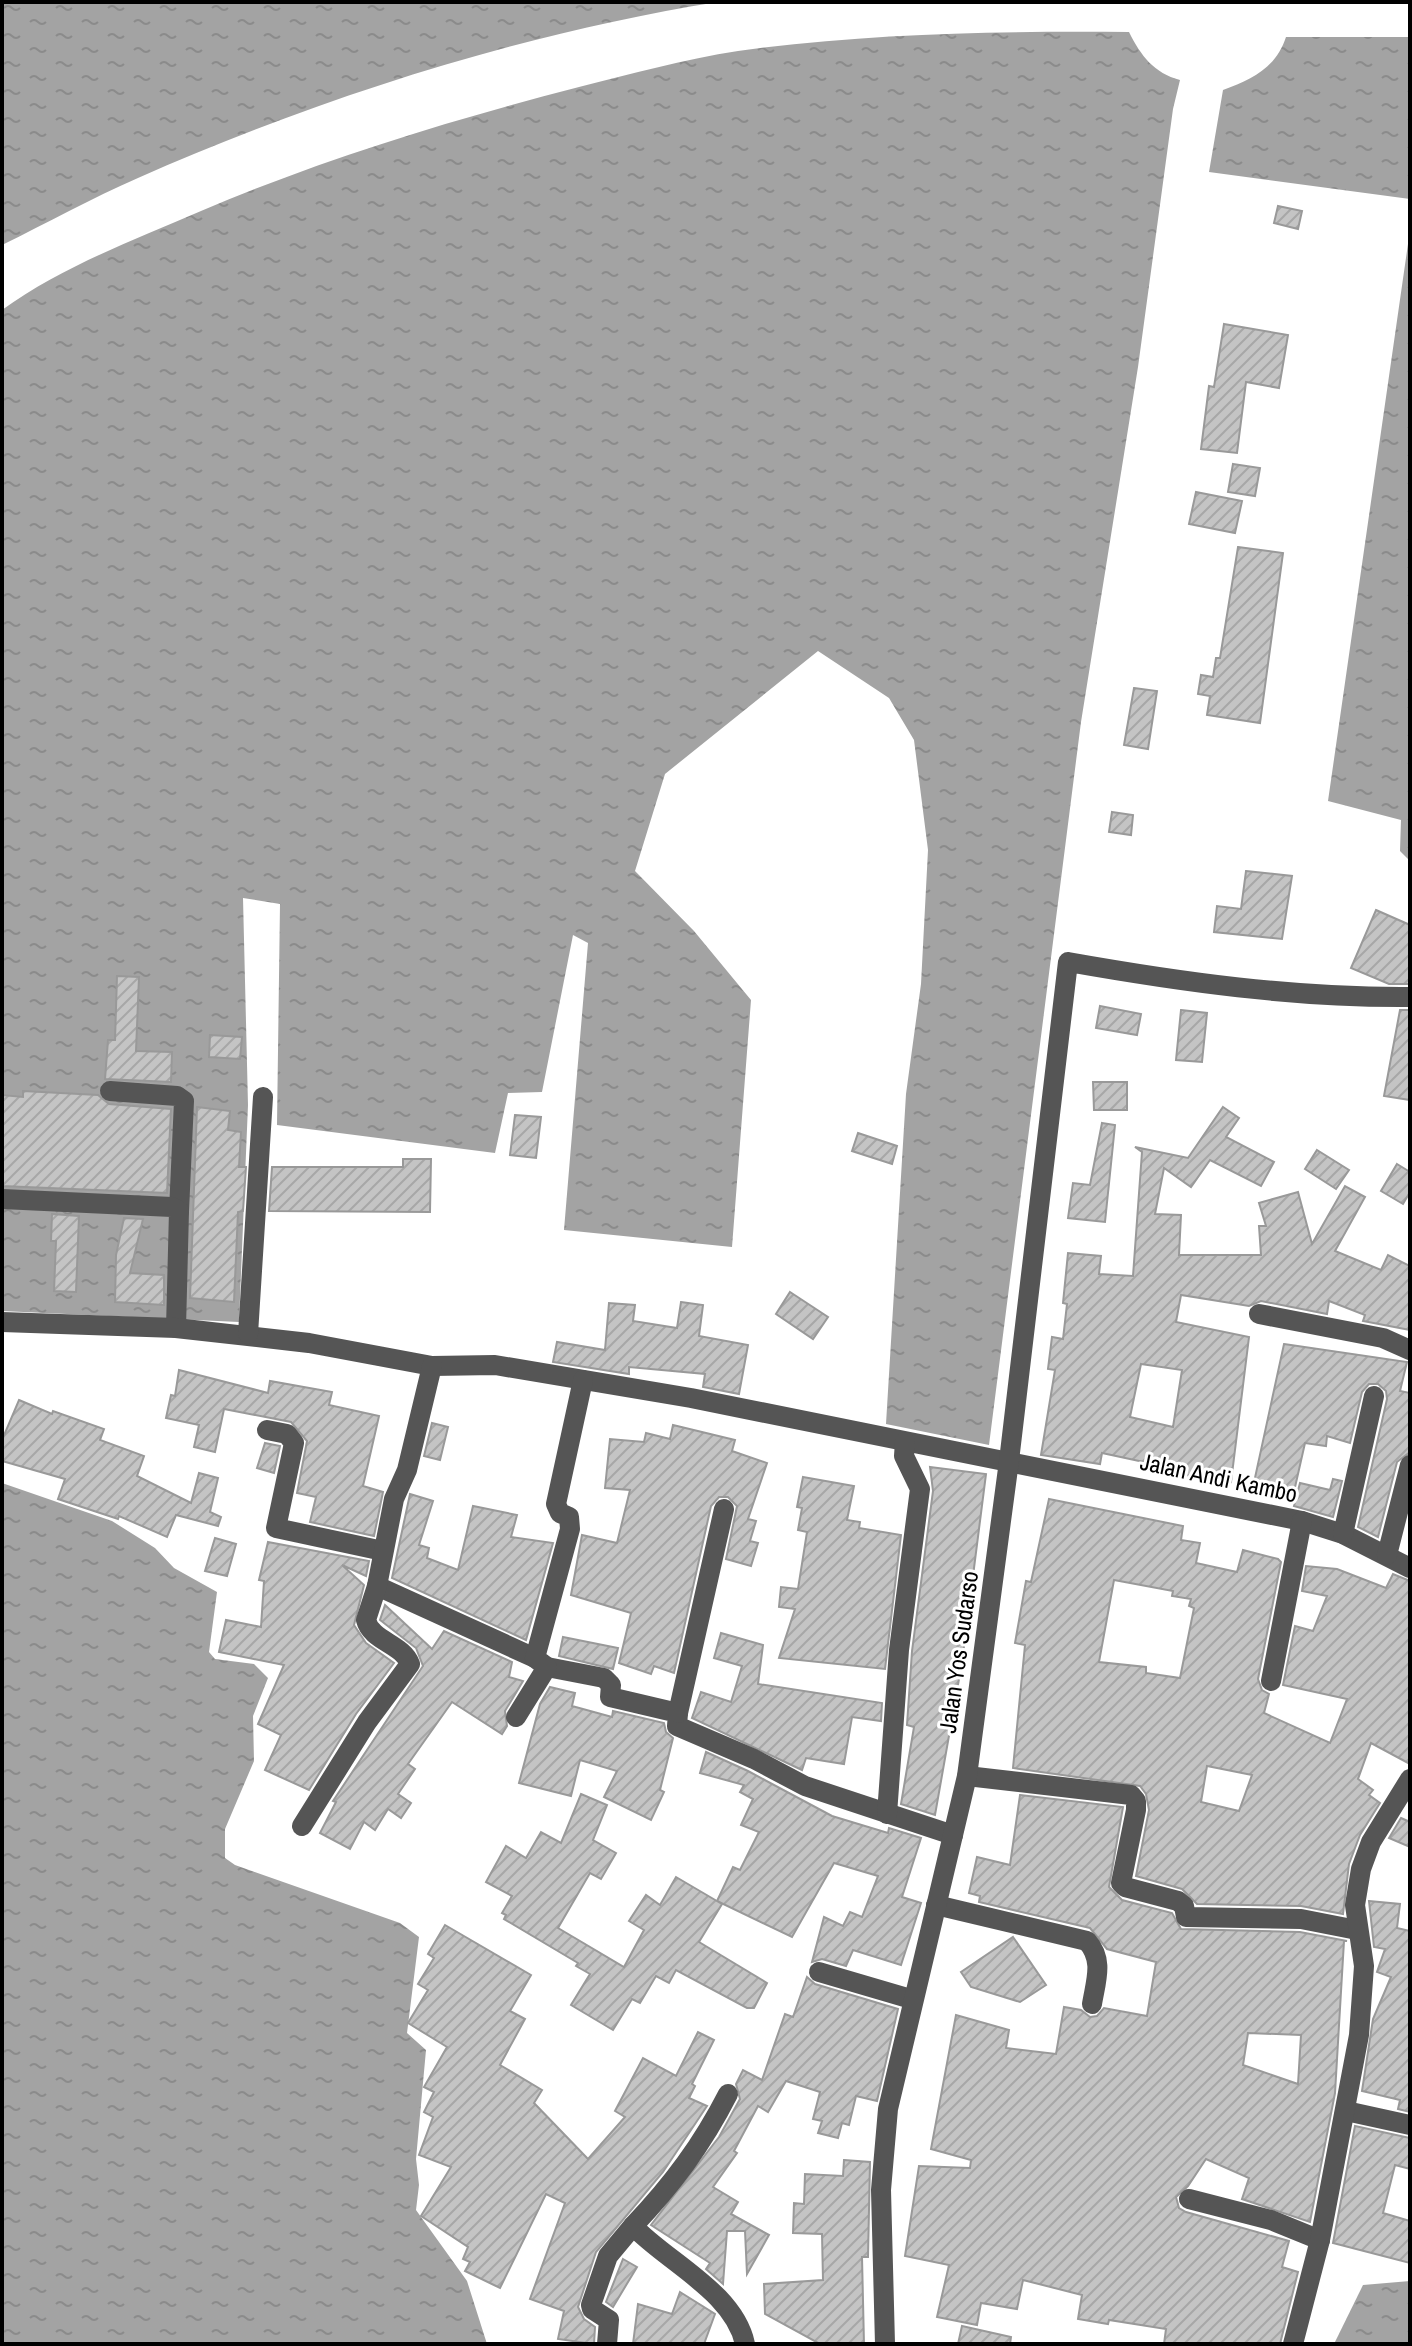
<svg xmlns="http://www.w3.org/2000/svg" width="1412" height="2346" font-family="'Archivo Narrow',sans-serif">
<defs>
<pattern id="water-ripples" width="26" height="14" patternUnits="userSpaceOnUse" patternTransform="scale(2)"><rect width="26" height="14" fill="#a3a3a3"/><path d="M2 4q2-2 4 0t4 0M15 11q2-2 4 0t4 0" fill="none" stroke="#8b8b8b"/></pattern>
<pattern id="building-hatch" width="6" height="6" patternUnits="userSpaceOnUse" patternTransform="scale(2)"><rect width="6" height="6" fill="#c4c4c4"/><path d="M-1 1l2-2M0 6l6-6M5 7l2-2" fill="none" stroke="#a7a7a7"/></pattern>
</defs>
<rect width="100%" height="100%" fill="#fff"/>
<g fill="url(#water-ripples)">
<path d="M2,2h716c-195,31 -399,96 -580,176 -46,20 -91,45 -136,67z"/>
<path d="M1129,32c12,24 25,41 51,48l-7,29 -35,258 -57,355 -92,723 -103,-21 20,-330 15,-110 7,-134 -14,-110 -25,-42 -71,-47 -153,123 -30,97 59,60 57,69 -19,247 -168,-17 24,-287 -15,-8 -31,157 -34,1 -13,60 -218,-28 3,-221 -37,-6 5,207 -9,217 -237,-11v-1001c59,-43 132,-70 199,-99 122,-52 250,-91 378,-124 52,-13 106,-28 159,-36 130,-18 261,-20 391,-19z"/>
<path d="M1286,37h124v162l-201,-27 14,-82c29,-11 53,-22 63,-53z"/>
<path d="M1410,230v631l-10,-10 1,-31 -73,-19z"/>
<path d="M2,1483l110,38 43,27 19,20 43,24 -8,60 6,7 39,5 14,14 -15,38 1,45 -29,68v29l10,7 165,58 19,14 -12,96 19,17 -10,109 3,26 -3,25 51,71 20,63h-485z"/>
<path d="M1410,2281v63h-76l29,-59z"/>
</g>
<g fill="url(#building-hatch)" stroke="#999" stroke-width="2" fill-rule="evenodd">
<path d="M1278,206l24,5 -4,18 -24,-6z"/>
<path d="M1224,324l64,11 -9,53 -33,-6 -9,71 -36,-4 8,-63 5,1z"/>
<path d="M1233,464l27,4 -5,28 -27,-4z"/>
<path d="M1196,492l46,9 -7,32 -46,-9z"/>
<path d="M1238,547l45,6 -23,170 -53,-8 3,-19 -12,-2 3,-19 12,2 3,-19h4z"/>
<path d="M1134,688l23,3 -9,58 -24,-4z"/>
<path d="M1112,812l21,3 -2,20 -22,-3z"/>
<path d="M1246,871l46,5 -10,63 -68,-7 3,-26 24,3z"/>
<path d="M1376,910l34,15v59h-21l-38,-16z"/>
<path d="M117,976l22,1 -3,74 36,1 -1,30 -66,-3 3,-39h7z"/>
<path d="M1100,1006l41,8 -4,21 -41,-7z"/>
<path d="M1181,1010l26,3 -5,49 -26,-2z"/>
<path d="M1400,1010h10v90l-26,-4z"/>
<path d="M210,1035l32,2 -2,22 -31,-2z"/>
<path d="M1093,1082h34v28h-33z"/>
<path d="M23,1091l75,4 11,9 62,5 -4,84 -165,-7v-91l21,2z"/>
<path d="M197,1107l33,4 -2,19 13,2 -2,35h7l-3,44 -5,1 -4,90 -44,-4z"/>
<path d="M1223,1107l16,11 -13,19 48,25 -13,24 -51,-26 -19,27 -27,-19 -9,46 26,1 -2,40h82l-2,-29h7l-7,-23 39,-11 14,52 33,-58 20,11 -30,54 46,19 7,-15 22,11v64l-47,-9 2,-6 -36,-14 -2,13 -66,-13 -12,5 -68,-11 -5,27 73,15 -18,145 -65,-10 1,-5 -65,-14 -2,11 -59,-9 14,-85 -7,-1 4,-32 11,2 4,-35 -4,-1 5,-50 33,3 -2,18 34,2 9,-124 -7,-5 53,11zM1141,1364l41,6 -9,57 -43,-10z"/>
<path d="M515,1115l26,2 -5,41 -26,-3z"/>
<path d="M1102,1123l13,2 -10,97 -37,-4 5,-35 17,2z"/>
<path d="M858,1133l39,13 -5,18 -40,-13z"/>
<path d="M1317,1150l32,20 -13,19 -31,-20z"/>
<path d="M403,1159h28l-1,53 -161,-1 3,-44h131z"/>
<path d="M1397,1164l13,8v20l-7,12 -22,-13z"/>
<path d="M52,1214l27,2 -3,76 -22,-1 2,-50h-5z"/>
<path d="M124,1218l19,1 -13,54 34,2v30l-49,-3 1,-47z"/>
<path d="M790,1292l38,25 -15,22 -37,-25z"/>
<path d="M681,1302l22,3 -4,31 49,9 -9,49 -36,-7 2,-13 -76,-7v7l-76,-12 4,-20 48,8 4,-47 26,2 -2,16 44,7z"/>
<path d="M1284,1344l123,18 -7,29 10,2v59l-13,10 -19,75 -20,-10 29,-128 -1,-8 -8,-7h-9l-7,8 -12,51 -23,-7 -1,10 -21,-3 -12,53 -40,-9z"/>
<path d="M179,1370l89,23 2,-12 62,11 -3,13 50,11 -16,70 20,6 -9,44 -64,-14 6,-25 -19,-4 10,-52 -16,-19 -67,-13 -9,43 -21,-5 5,-22 -33,-7 5,-23 4,1z"/>
<path d="M19,1400l33,14 1,-3 51,18 -4,11 44,16 -7,20 54,27 8,-30 19,5 -8,34 11,5 -3,9 -42,-11 -9,22 -48,-21 -1,3 -60,-20 7,-20 -63,-18v-21z"/>
<path d="M432,1423l16,4 -8,33 -16,-4z"/>
<path d="M673,1425l62,15 -3,11 35,12 -19,56 8,2 -6,20 8,2 -7,23 -25,-7 11,-53 -9,-9h-9l-8,9 -37,167 -20,-7 -3,8 -32,-11 12,-50 -60,-18 11,-60 35,8 13,-53 -25,-2 5,-49 34,3 2,-9 24,6z"/>
<path d="M265,1443l15,3 -6,27 -17,-5z"/>
<path d="M930,1467l56,7 -24,188 -27,153 -34,-11 13,-77 -7,-2 5,-74 21,-160z"/>
<path d="M803,1477l51,9 -7,34 13,2 -1,6 42,7 -16,134 -106,-11 16,-49 -16,-2 2,-20 17,2 9,-57 -9,-2 4,-22 -5,-1z"/>
<path d="M1333,1479l9,2 -9,36 -39,-11 6,-23 30,7z"/>
<path d="M410,1494l23,7 -14,44 10,3 -2,10 31,12 15,-64 44,9 -6,22 42,6 -27,97 -134,-62z"/>
<path d="M1049,1499l134,27 -2,14 19,3 -4,20 41,9 6,-22 35,9 3,3 -23,117 4,11 7,4 -5,19 66,30 17,-44 -64,-14 12,-59 18,5 14,-35 -25,-5 4,-25 31,3 49,19 7,-14 17,7v183l-39,-21 -13,36 15,11 -4,5 11,8 -20,32 -11,29 -6,50 -42,-8 -104,-2 -15,-15 -46,-13 13,-66 -3,-16 -6,-8 -127,-18 12,-123 -10,-2 11,-62 5,1zM1114,1580l59,11 -1,5 19,3 -2,7 5,2 -14,70 -34,-5v-6l-47,-5zM1207,1766l45,9 -13,36 -38,-9z"/>
<path d="M215,1538l21,6 -9,32 -22,-5z"/>
<path d="M268,1542l101,19 -3,15 -24,-11 22,20 -10,40 12,18 28,20 -38,51 -47,76 -44,-20 16,-35 -23,-11 26,-59 -65,-13 7,-32 35,7 3,-46 -5,-1z"/>
<path d="M385,1605l47,44 12,-18 68,31 -3,15 14,4 -18,30 2,15 -5,8 -50,-32 -44,62 7,5 -17,25 13,9 -10,15 -13,-9 -13,21 -11,-8 -14,27 -30,-16 16,-31 -3,-1 90,-135 -7,-18 -36,-28z"/>
<path d="M721,1633l42,12 -5,39 124,19 -1,18 -29,-4 -8,47 -38,-6 -4,12 -110,-52 9,-26 30,10 11,-36 -28,-8z"/>
<path d="M563,1637l55,11 -5,21 -54,-13z"/>
<path d="M550,1687l25,6 -3,13 40,11 1,-6 51,12 2,9 7,6 -13,52 4,2 -13,28 -47,-23 13,-26 -37,-11 -9,36 -52,-13 21,-79z"/>
<path d="M706,1752l42,19 84,45 56,17 1,-5 32,10 -19,59 19,6 -20,62 -48,-15 -7,16 -24,-7 -10,3 12,-45 19,9 7,-14 12,5 16,-41 -44,-13 -42,74 -75,-36 16,-34 7,3 19,-38 -18,-7 12,-26 -13,-7 4,-7 -44,-12z"/>
<path d="M581,1794l26,11 -14,35 23,13 -15,26 -11,-6 -32,55 66,39 20,-37 -15,-9 17,-26 14,10 16,-28 46,27 -23,38 68,41 -13,25h-7l-71,-38 -7,13 -13,-7 -16,27 -8,-4 -19,31 -42,-25 19,-31 -14,-8 2,-3 -74,-44 2,-4 -4,-2 10,-17 -26,-14 20,-36 20,12 15,-26 20,11z"/>
<path d="M1020,1795l103,12 -14,80 13,13 50,13 9,16 119,3 47,9h-3l-9,152 -25,129 -68,-23 7,-21 -43,-19 -18,27 -12,11 3,11 7,4 103,29 -7,26 16,5 -18,72h-116l2,-15 -57,-9 -1,4 -30,-5 4,-24 -59,-15 -6,29 -36,-6 -4,22 -40,-8 12,-52 -44,-9 14,-90 51,2 1,-8 -40,-11 25,-134 53,15 -3,18 50,6 8,-47 17,3 9,7 7,-1 7,-8 43,8 9,-54 -49,-13 -17,-21 -111,-26 1,-6 -11,-3 8,-36 33,8zM1248,2033l53,2 -3,49 -55,-19z"/>
<path d="M1401,1818l9,4v25l-21,-9z"/>
<path d="M1369,1901l31,3 -3,24 13,3v181l-12,-3 2,-9 -38,-9 11,-72 18,-42 -14,-5 8,-23 -11,-2z"/>
<path d="M445,1925l86,50 -21,36 15,8 -25,46 42,25 -8,13 54,56 37,-42 -10,-6 28,-53 33,18 22,-44 16,8 -22,44 3,2 -6,12 18,8 -44,66 -67,80 -18,55 6,12 11,8 -1,17 -36,-5 6,-28 -34,-12 35,-96 -19,-9 -46,94 -35,-17 5,-9 -7,-3 5,-12 -47,-31 30,-49 -32,-12 14,-38 -9,-5 10,-20 -10,-5 23,-40 -39,-24 20,-33 -10,-6 16,-26 -6,-4z"/>
<path d="M1013,1937l33,48 -26,17 -49,-15 -10,-15z"/>
<path d="M807,1977l8,7 83,25 -21,92 -21,-5 -7,29 -7,-2 -4,15 -20,-5 4,-12 -9,-2 7,-27 -34,-11 -18,31 -10,-6 -24,45 3,2 -24,34 25,15 -7,12 38,21 -22,39 -2,-43h-18l-4,53 -17,-15 4,-6 -59,-38 68,-88 21,-38 -4,-15 7,-14 19,10 23,-66 8,3z"/>
<path d="M1355,2126l55,12v31l-15,-4 -12,48 27,8v42l-77,-20z"/>
<path d="M844,2160l26,2 -2,95h-6l2,87h-44l-55,-30 -1,-30 59,-4 -1,-46 -29,-1 1,-30 10,1 1,-30 38,2z"/>
<path d="M623,2259l14,8 -24,40 -7,-5z"/>
<path d="M680,2292l35,22 -11,30h-71l5,-40 34,10z"/>
<path d="M962,2326l49,11 -1,7h-52z"/>
</g>
<g fill="none" stroke-linecap="round" stroke-linejoin="round">
<g stroke="#555" stroke-width="20">
<path d="M110,1091l67,5 7,5 -5,110"/>
<path d="M2,1199l170,8 7,4 -3,117"/>
<path d="M1259,1314l124,24 27,12"/>
<path d="M2,1322l174,6 133,15 123,23 63,-1 196,33 611,123 41,13 67,34"/>
<path d="M248,1334l15,-237"/>
<path d="M267,1430l20,4 7,9 -18,85 107,23"/>
<path d="M1343,1534l31,-138"/>
<path d="M1387,1555l23,-90"/>
<path d="M377,1586l158,72"/>
<path d="M547,1667l57,11 7,7 -1,12 68,16 -1,13 77,33 51,27 148,49"/>
<path d="M1271,1681l31,-160"/>
<path d="M678,1713l46,-204"/>
<path d="M516,1717l31,-50 -12,-9 35,-129 -1,-12 -9,-4 -4,-9 27,-124"/>
<path d="M967,1776l164,19 5,6v9l-15,73 4,4 53,14 6,5 2,11 115,2 56,11"/>
<path d="M887,1814l12,-164 21,-161 -16,-33 1,-14"/>
<path d="M302,1826l65,-104 43,-58c-7,-20 -39,-23 -44,-44l11,-34 17,-87 13,-29 25,-104"/>
<path d="M936,1905l151,36c17,19 9,39 5,63"/>
<path d="M819,1972l92,27"/>
<path d="M1346,2111l64,14"/>
<path d="M1189,2199l82,21 49,20"/>
<path d="M633,2226c39,-41 69,-81 95,-132"/>
<path d="M607,2344l2,-24 -17,-11 -1,-4 17,-49 25,-30c34,36 101,66 112,118"/>
<path d="M885,2344l-4,-154 7,-81 79,-333 42,-315 59,-499c113,20 227,36 342,35"/>
<path d="M1293,2344l27,-104 39,-205 5,-69 -9,-61 6,-36 10,-27 39,-63"/>
</g>
</g>
<g text-anchor="middle" dominant-baseline="central" stroke-width="6" stroke-linejoin="round" paint-order="stroke">
<g font-size="24" fill="#000" stroke="#fff">
<text transform="translate(1219 1477) rotate(12)">Jalan Andi Kambo</text>
<text transform="translate(958 1652) rotate(-82)">Jalan Yos Sudarso</text>
</g>
</g>
<rect width="1412" height="2346" fill="none" stroke="#000000" stroke-width="8"/>
</svg>
